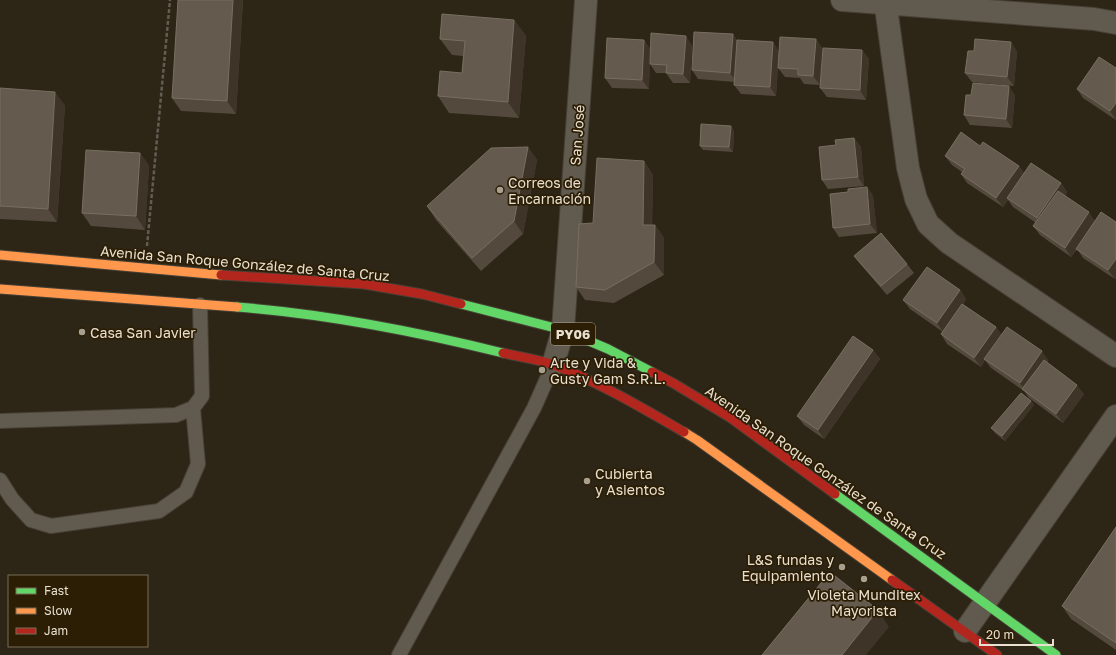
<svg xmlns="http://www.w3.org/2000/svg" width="1116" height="655" font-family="'Golos Text',sans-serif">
<rect width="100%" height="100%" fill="#2d2516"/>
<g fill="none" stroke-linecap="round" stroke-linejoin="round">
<defs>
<g id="lane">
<path d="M0,421l176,-6 17,-7 9,-12 -2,-91"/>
<path d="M0,480l12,19 19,21 20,6 108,-15 27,-19 12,-28 -5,-56"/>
<path d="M399,655l135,-247 19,-43"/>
</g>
<g id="street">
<path d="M842,0l252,19 22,4"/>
<path d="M885,0l23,168 8,31 12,25 21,19 167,113"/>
<path d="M553,365l10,-35 23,-330"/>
<path d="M965,631l151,-215"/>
</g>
<g id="fast">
<path d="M461,304l102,26 45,19 44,23"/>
<path d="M237,307c90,7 178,24 266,46"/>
<path d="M835,494l221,161"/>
</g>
<g id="slow">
<path d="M0,255l221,20"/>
<path d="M0,289l237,18"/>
<path d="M684,432l13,8 195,140"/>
</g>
<g id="jam">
<path d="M221,275l143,9 58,10 39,10"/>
<path d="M503,353c17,4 35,6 51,12 43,16 90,44 130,67"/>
<path d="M652,372l21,11 58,35 104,76"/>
<path d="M892,580l105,75"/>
</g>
</defs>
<use href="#lane" stroke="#474136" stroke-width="16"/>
<use href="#street" stroke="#474136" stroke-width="24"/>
<use href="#fast" stroke="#474136" stroke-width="11"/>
<use href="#slow" stroke="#474136" stroke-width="11"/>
<use href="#jam" stroke="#474136" stroke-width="11"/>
<path stroke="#625c53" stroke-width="2.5" stroke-dasharray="4 2" stroke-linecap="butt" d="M147,246l23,-246"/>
<use href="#lane" stroke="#615a4f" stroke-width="14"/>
<use href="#street" stroke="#615a4f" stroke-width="22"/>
<use href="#fast" stroke="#63d668" stroke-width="9"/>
<use href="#slow" stroke="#ff974d" stroke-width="9"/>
<use href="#jam" stroke="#b3261e" stroke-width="9"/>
</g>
<g fill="#54493d">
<path d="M178,0h65l-7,114 -55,-3 -9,-13z"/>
<path d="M514,20l12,16 -7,82 -70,-5 -11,-17 24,-23 1,-17 -11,-1 -12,-16z"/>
<path d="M733,34l4,7 36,1 6,10 -3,44 -35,-2 -7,-9 1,-3 -37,-3 -6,-9z"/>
<path d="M816,39l6,9 -2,37 -16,-1 -4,-6 -15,-1 -7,-9z"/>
<path d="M644,40l6,9 -1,40 -37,-1 -7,-10z"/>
<path d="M692,45l-2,38h-17l-7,-10h-10l-6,-9z"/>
<path d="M862,50l7,9 -3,41 -39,-3 -7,-9z"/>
<path d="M1017,51l-3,35 -42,-4 -7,-9z"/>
<path d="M1116,68v52l-33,-22 -6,-9z"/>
<path d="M971,95h44l-3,33 -42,-3 -6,-10z"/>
<path d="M65,105l-8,117 -57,-3v-13z"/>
<path d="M731,126l3,5 -1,21 -30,-2 -3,-4z"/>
<path d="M854,138l7,9 3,39 -36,3 -6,-9 14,-35z"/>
<path d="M980,146l39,20 5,7 37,10 6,9 -2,4 30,25 21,1v55l-1,2 -32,-21 -6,-9 -6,8 -31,-22 -7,-9 3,-3 -23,-16 -5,-7 -5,7 -36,-24 -6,-9 1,-2 -10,-7 -7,-9z"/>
<path d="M528,147l9,13 -14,74 -42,37 -45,-51 -9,-14z"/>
<path d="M140,153l9,13 -4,64 -54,-4 -9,-13z"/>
<path d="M644,161l9,14 -1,50h3l9,13v37l-50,28 -29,-3 -9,-13 17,-64z"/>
<path d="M867,187l6,9 4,37 -38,4 -6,-9 15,-36z"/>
<path d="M854,256l53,8 7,9 -27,22 -26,-30z"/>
<path d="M960,290l6,9 -3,5 33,23 5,8 47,25 -1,3 37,31 -21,29 -34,-25 -5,-7 -33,-23 -6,-8 -4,7 -34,-23 -6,-10 2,-2 -33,-23 -7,-9z"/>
<path d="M873,350l7,9 -56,80 -20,-14 -7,-9z"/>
<path d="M1031,401l3,4 -29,36 -10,-8 -4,-5z"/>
<path d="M1116,527v123l-45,-31 -9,-13z"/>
</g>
<g fill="#3e3427">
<path d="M233,0h10l-7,114 -9,-13z"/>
<path d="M514,20l12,16 -7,82 -11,-16z"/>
<path d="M733,34l6,9 -2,39 -7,-9z"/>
<path d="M686,36l6,9 -2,38 -7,-9z"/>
<path d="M816,39l6,9 -2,37 -7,-9z"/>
<path d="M644,40l6,9 -1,40 -7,-9z"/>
<path d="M773,42l6,10 -3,44 -6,-9z"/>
<path d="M1011,42l6,9 -3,35 -7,-9z"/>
<path d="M862,50l7,9 -3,41 -6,-10z"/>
<path d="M1009,86l6,9 -3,33 -6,-9z"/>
<path d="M55,92l10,13 -8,117 -9,-13z"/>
<path d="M1116,103v17l-6,-9z"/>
<path d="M731,126l3,5 -1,21 -4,-5z"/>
<path d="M854,138l7,9 3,39 -6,-9z"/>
<path d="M528,147l9,13 -14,74 -9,-13z"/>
<path d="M140,153l9,13 -4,64 -9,-14z"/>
<path d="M644,161l9,14 -1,63 -9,-13z"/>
<path d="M1019,166l6,9 -18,23 1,2 -5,7 -7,-9z"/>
<path d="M1061,183l6,9 -24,36 -6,-10z"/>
<path d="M867,187l6,9 4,37 -7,-9z"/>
<path d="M1089,212l6,9 -24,36 -6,-9z"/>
<path d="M655,225l9,13v37l-10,-13z"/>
<path d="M1116,259v18l-1,2 -7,-9z"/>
<path d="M960,290l6,9 -23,33 -6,-9z"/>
<path d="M996,327l7,9 -19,23 1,1 -4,7 -7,-9z"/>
<path d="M873,350l7,9 -56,80 -6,-9z"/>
<path d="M1042,351l6,9 -21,32 -2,-1 -5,-8z"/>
<path d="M1077,385l7,9 -21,29 -7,-9z"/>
<path d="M1031,401l3,4 -29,36 -3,-5z"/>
<path d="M878,610l11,17 -23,28h-24z"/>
</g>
<g fill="#645a4d" stroke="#796f61">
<path d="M178,0h55l-6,101 -55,-3z"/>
<path d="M442,14l72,6 -6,82 -70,-6 2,-25 22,2 3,-32 -25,-2z"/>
<path d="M694,32l39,2 -3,39 -38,-3z"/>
<path d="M651,33l35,3 -3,38 -17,-1 1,-8 -17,-1z"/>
<path d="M780,37l36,2 -3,37 -15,-1v-6l-20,-1z"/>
<path d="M607,38l37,2 -2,40 -37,-2z"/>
<path d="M975,39l36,3 -4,35 -42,-4 3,-22h6z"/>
<path d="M737,40l36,2 -3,45 -36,-2z"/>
<path d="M823,48l39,2 -2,40 -40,-2z"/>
<path d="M1099,57l17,11v35l-6,8 -33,-22z"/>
<path d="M973,83l36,3 -3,33 -42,-4 2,-20h5z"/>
<path d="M0,88l55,4 -7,117 -48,-3z"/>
<path d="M701,124l30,2 -2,21 -29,-1z"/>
<path d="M961,132l19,14 3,-4 36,24 -23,32 -35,-24 4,-5 -20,-13z"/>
<path d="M854,138l4,39 -36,3 -3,-33 17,-2 -1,-5z"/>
<path d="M528,147l-14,74 -42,37 -45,-52 64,-58z"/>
<path d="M86,150l54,3 -4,63 -54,-3z"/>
<path d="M597,158l47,3 -1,64h12l-1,37 -49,28 -29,-3 3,-63 14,-1z"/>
<path d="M1031,163l30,20 -24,35 -30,-20z"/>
<path d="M867,187l3,37 -37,4 -3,-34 18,-2v-3z"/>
<path d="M1058,191l31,21 -24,36 -32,-22z"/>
<path d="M1101,212l15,10v37l-8,11 -32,-21z"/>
<path d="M881,233l26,31 -26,22 -27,-30z"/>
<path d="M927,267l33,23 -23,33 -34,-23z"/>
<path d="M962,304l34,23 -22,31 -33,-24z"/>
<path d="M1007,327l35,24 -22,32 -36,-24z"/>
<path d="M853,336l20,14 -55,80 -21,-14z"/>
<path d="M1044,360l33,25 -21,29 -34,-25z"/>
<path d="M1021,393l10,8 -29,35 -11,-8z"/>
<path d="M1116,527v116l-54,-37z"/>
<path d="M830,572l48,38 -36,45h-80z"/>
</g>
<g fill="#a79f8f" stroke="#2c1e04" stroke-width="1.5">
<circle cx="500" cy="190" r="4"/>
<circle cx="82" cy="332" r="4"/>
<circle cx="542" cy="370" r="4"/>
<circle cx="587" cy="481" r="4"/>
<circle cx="842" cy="567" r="4"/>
<circle cx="864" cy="579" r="4"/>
</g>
<g text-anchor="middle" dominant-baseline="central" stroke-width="3.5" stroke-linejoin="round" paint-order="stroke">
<rect fill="#2c1e04" stroke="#b0a693" stroke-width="1" x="551" y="323" width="44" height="22" rx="3"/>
<g font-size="13" font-weight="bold" fill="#e9e0d0">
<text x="573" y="334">PY06</text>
</g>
<g font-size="14" fill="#e9e0d0" stroke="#2c1e04">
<text transform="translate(577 135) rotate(-86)">San José</text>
<text transform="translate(245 263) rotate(5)">Avenida San Roque González de Santa Cruz</text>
<text transform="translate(826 472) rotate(35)">Avenida San Roque González de Santa Cruz</text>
</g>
<g font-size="14" fill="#e9e0d0" stroke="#2c1e04" text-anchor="start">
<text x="508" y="182">Correos de<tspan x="508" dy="16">Encarnación</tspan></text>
<text x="90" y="332">Casa San Javier</text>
<text x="550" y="362">Arte y Vida &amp;<tspan x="550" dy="16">Gusty Gam S.R.L.</tspan></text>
<text x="595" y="473">Cubierta<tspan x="595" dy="16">y Asientos</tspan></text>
<text x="834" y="559" text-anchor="end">L&amp;S fundas y<tspan x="834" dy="16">Equipamiento</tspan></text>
<text x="864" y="594" text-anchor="middle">Violeta Munditex<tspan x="864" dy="16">Mayorista</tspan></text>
</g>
</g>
<rect x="8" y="575" width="140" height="72" fill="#2c1e04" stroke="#786c56"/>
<rect x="16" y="588" width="20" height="6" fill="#63d668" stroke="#786c56"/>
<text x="44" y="595" font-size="12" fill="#e9e0d0">Fast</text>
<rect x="16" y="608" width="20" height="6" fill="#ff974d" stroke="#786c56"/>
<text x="44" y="615" font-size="12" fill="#e9e0d0">Slow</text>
<rect x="16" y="628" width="20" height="6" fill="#b3261e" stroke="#786c56"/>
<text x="44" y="635" font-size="12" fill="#e9e0d0">Jam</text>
<path d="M980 639v6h73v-6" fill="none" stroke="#e9e0d0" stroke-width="2"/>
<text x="986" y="639" font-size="12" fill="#e9e0d0" stroke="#2c1e04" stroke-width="3" paint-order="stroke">20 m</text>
</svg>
